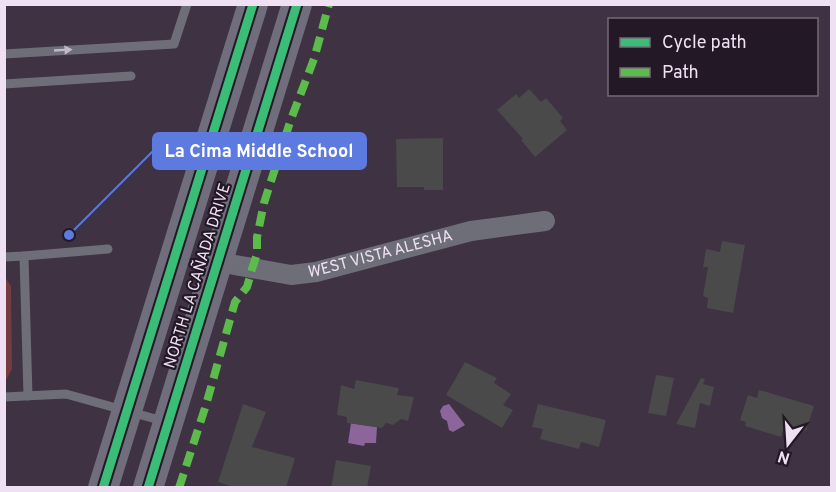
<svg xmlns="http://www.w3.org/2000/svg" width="836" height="492" font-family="Overpass,sans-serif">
<rect width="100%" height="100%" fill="#3e3243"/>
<path fill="#743b40" d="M5,277l6,9 1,83 -7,13z"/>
<g fill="#8c659a">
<path d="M449,404l16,21 -12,7 -4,-2 -2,-9 -5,-3 -2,-7 3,-5z"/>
<path d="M351,423l26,4 -1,16h-11l-1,3 -16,-3z"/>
</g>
<g fill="#494a49">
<path d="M529,89l12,13 5,-4 17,20 -3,3 7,9 -32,27 -14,-17 2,-1 -26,-29 19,-16 3,4z"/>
<path d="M443,138v52h-19v-3h-27l-1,-48z"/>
<path d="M722,241l23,4 -12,68 -26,-5 1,-10 -5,-2 5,-29h-5l3,-18 14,3z"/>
<path d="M465,362l32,16 -3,5 17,11 -8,11 10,5 -11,18 -56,-33z"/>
<path d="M656,375l18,3 -8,38 -18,-3z"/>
<path d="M701,378l4,1 -2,5 11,3 -4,19 -10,-3 -5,25 -19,-4z"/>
<path d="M356,380l43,8 -2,7 17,2 -6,24 -7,-2 -8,6 -7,-2 -4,5 -35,-5v-6l-10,-2 4,-30 13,4z"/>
<path d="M759,390l55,16 -8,25 -8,-2 -1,5 -14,-4 -2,7 -36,-11 1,-4 -6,-2 8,-25 9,3z"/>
<path d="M243,404l23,8 -14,35 43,11 -9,30h-50l-18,-6z"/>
<path d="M538,404l68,16 -7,27 -18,-5 -2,7 -39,-10 3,-10 -11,-2z"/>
<path d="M336,460l35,6 -4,22h-36z"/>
</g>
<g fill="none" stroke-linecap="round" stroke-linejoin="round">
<g stroke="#6e6e79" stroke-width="9">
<path d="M4,54l170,-10 13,-40"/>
<path d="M4,84l127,-8"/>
<path d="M4,257l20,-1"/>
<path d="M28,396l-4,-140 84,-7"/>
<path d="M4,397l62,-3 97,27"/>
</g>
<path stroke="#6e6e79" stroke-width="20" id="s1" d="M218,262l73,13 25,-3 155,-41 74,-10"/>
<g stroke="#706e7c" stroke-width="30">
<path d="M103,488l150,-484"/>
<path d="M148,488l149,-484"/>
</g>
<path stroke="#5cbc4b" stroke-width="8" stroke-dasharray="15 8" stroke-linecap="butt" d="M179,488l27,-83 29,-103 12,-15 5,-18 5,-15v-17l7,-34 26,-81 24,-63 15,-55"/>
<defs>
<g id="cycleway">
<path d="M103,488l150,-484"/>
<path d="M148,488l149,-484"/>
</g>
</defs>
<use href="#cycleway" stroke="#231926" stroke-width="13"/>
<use href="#cycleway" stroke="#3abd76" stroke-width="9"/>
</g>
<defs><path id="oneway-solid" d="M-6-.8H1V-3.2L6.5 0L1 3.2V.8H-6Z" transform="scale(1.5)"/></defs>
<use fill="#c2b8c9" href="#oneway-solid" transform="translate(63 50) rotate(-3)"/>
<g text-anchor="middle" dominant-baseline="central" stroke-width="4.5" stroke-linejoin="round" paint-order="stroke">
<g font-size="16" fill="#efe0f4" stroke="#231926">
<text stroke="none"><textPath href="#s1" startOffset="166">WEST VISTA ALESHA</textPath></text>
<text transform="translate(198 276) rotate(-73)">NORTH LA CAÑADA DRIVE</text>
</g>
</g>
<path fill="none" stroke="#5c7ae0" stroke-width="2" d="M69 235L153 151"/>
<circle fill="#5c7ae0" stroke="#231926" stroke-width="2" cx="69" cy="235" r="6"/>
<rect fill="#5c7ae0" stroke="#5c7ae0" stroke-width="2" x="153" y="133" width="213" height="36" rx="6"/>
<g font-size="18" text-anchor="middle" font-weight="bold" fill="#fff">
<text x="259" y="157">La Cima Middle School</text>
</g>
<rect width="836" height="492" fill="none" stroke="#efe0f4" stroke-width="12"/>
<rect x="608" y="18" width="210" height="78" fill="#231926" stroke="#756978" stroke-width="1.5"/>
<rect x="620" y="38" width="30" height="9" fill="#3abd76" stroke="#756978" stroke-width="1.5"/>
<text x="662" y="48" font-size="18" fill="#efe0f4">Cycle path</text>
<rect x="620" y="68" width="30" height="9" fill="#5cbc4b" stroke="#756978" stroke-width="1.5"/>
<text x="662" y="78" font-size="18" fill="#efe0f4">Path</text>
<g transform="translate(788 444) rotate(197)" stroke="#231926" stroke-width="4.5" paint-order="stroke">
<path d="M0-4.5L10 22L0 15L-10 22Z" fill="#efe0f4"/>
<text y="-9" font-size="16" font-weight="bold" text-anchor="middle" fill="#efe0f4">N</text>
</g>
</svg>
